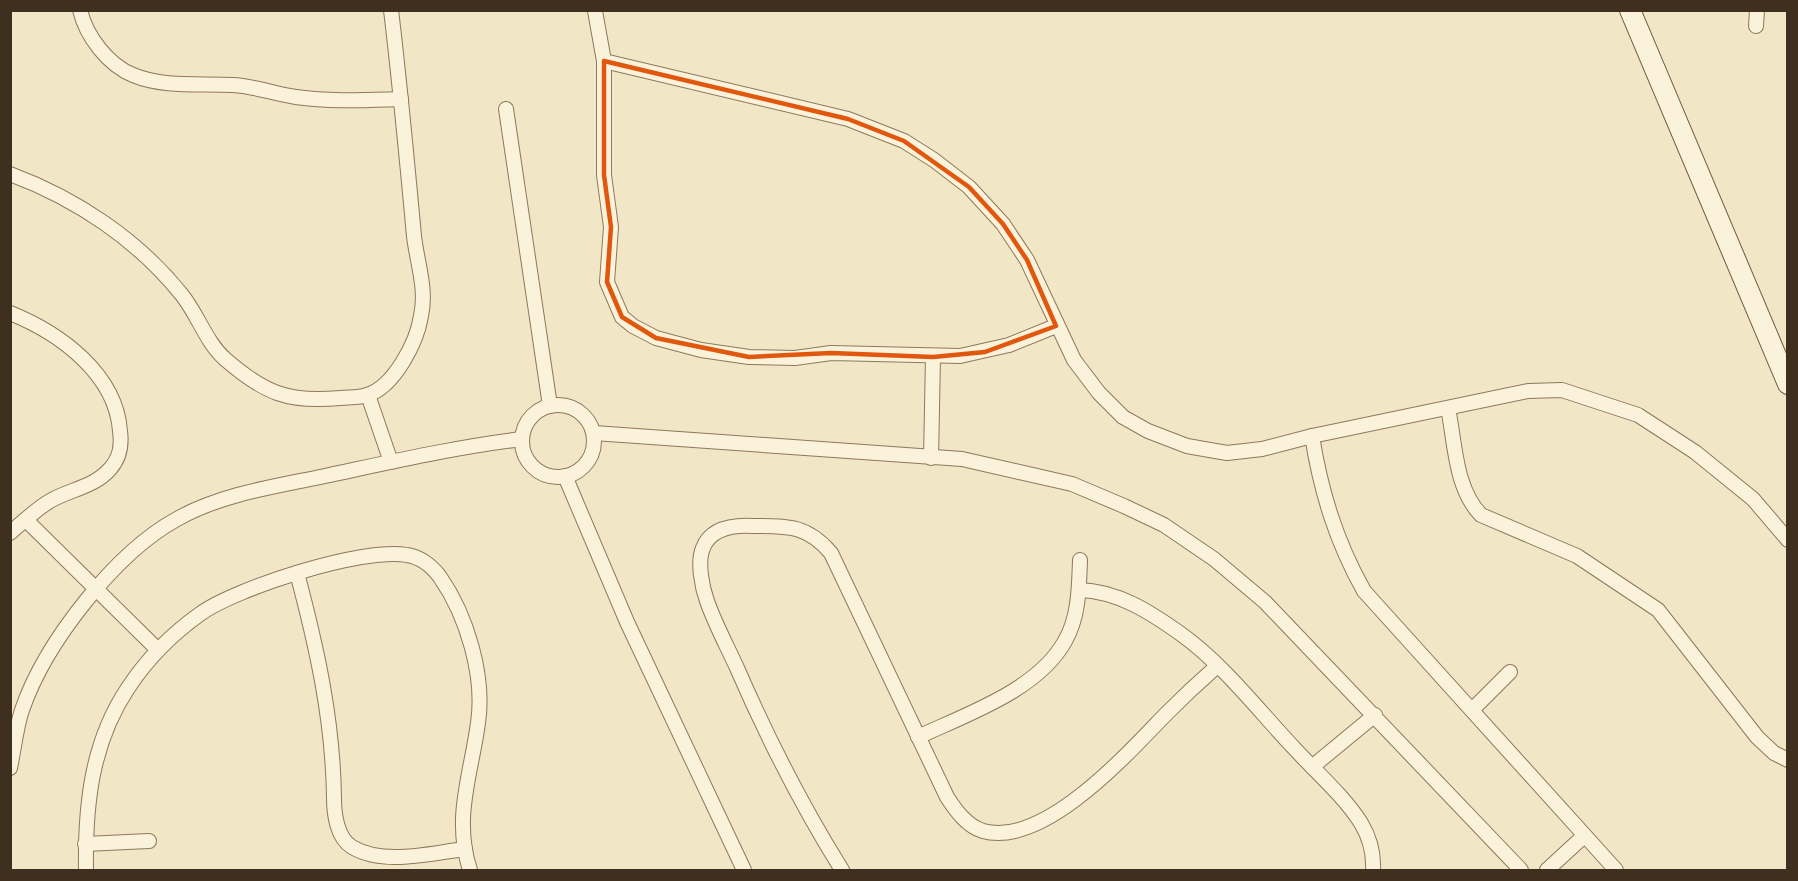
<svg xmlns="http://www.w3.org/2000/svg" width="1798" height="881" font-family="'IBM Plex Serif',serif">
<rect width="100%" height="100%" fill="#f1e6c6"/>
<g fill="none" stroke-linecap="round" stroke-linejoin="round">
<defs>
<g id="minor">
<path d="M80,10c6,26 28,55 53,65 31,13 68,8 100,10 21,1 42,9 63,12 35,5 70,3 105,2"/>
<path d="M595,11l9,50v114l7,52 -4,55 15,35 11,9 23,12 45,12 48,7 46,1 36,-5 129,3 49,-11 47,-19"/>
<path d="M1756,26l1,-16"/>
<path d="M604,61l244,58 56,22 30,19 35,27 34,37 24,36 47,100 25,33 24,24 25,14 39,15 40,7 35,-4 50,-13 216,-45 34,-1 76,25 57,37 58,47 35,41"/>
<path d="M506,109l44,297"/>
<path d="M10,174c67,25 128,66 172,121 16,20 24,47 43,64 39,34 63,44 115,39 8,-1 19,0 27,-3 27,-8 50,-53 54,-79 6,-28 -4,-53 -7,-80 -7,-76 -14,-151 -23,-226"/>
<path d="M10,313c50,20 106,61 110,118 2,15 0,27 -10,38 -17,19 -40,20 -60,32 -14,8 -27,21 -40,32"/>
<path d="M368,395l23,67"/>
<circle cx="558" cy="441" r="36"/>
<path d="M1448,408c7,34 7,81 33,107l96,41 81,54 99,127 17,16 14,7"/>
<path d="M594,433l368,26 110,25 52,22 40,19 50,34 51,43 256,268"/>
<path d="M1312,436c9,56 24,105 52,155l252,279"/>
<path d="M931,458l2,-101"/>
<path d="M565,476l62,146 117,248"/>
<path d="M26,520l132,130"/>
<path d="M297,573c20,75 36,147 37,225 0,16 3,40 18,49 32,19 78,6 113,2"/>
<path d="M1079,590c39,1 71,22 102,44 43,31 77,76 113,114 22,24 49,47 67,75 9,15 13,30 12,47"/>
<path d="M1472,710l38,-38"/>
<path d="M918,737c49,-23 120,-47 147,-96 14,-24 14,-54 15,-81"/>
<path d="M1312,767l63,-52"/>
<path d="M10,768c4,-19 6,-40 12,-58 23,-67 93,-157 155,-191 44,-25 100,-33 148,-43 66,-14 131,-29 197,-37"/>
<path d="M85,844l64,-3"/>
<path d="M86,870c-1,-63 5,-127 42,-182 19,-29 44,-54 72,-74 36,-26 163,-67 207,-59 13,2 25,11 33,22 27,39 45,99 38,146 -7,52 -25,95 -8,147"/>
<path d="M842,870c-40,-64 -75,-133 -105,-202 -10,-22 -22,-44 -30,-67 -5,-14 -10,-39 -4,-53 8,-21 32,-23 50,-22 35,0 54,-1 78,27l116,244c9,14 20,29 36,34 61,17 145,-78 183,-117 16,-16 33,-32 50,-47"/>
<path d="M1547,870l37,-34"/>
</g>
<path id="secondary" d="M1630,10l158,374"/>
</defs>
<use href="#minor" stroke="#8e785a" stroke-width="16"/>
<use href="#secondary" stroke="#70593d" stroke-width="22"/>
<use href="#minor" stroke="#fbf2db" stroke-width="14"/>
<use href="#secondary" stroke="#fbf2db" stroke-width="20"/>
</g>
<path fill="none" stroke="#e0570d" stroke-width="4.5" stroke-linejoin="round" d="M604,61l244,58 56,22 65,46 34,37 24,36 29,66 -71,26 -52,5 -102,-4 -82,4 -93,-19 -34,-21 -15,-35 4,-55 -7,-52z"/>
<rect width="1798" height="881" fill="none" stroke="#3e2f1f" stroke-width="24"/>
</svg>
